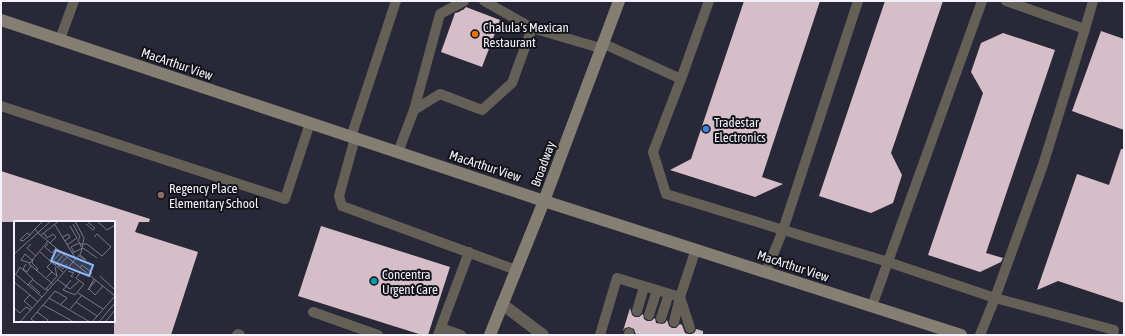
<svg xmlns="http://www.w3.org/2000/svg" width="1125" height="336" font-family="'Asap Condensed',sans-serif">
<rect width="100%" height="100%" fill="#292838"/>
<g fill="#d5bec7">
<path d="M744,1h76l-58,176 21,7 -28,13 -85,-27 21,-11z"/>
<path d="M885,1h58l-52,152 11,22 -9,28 -22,10 -52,-17z"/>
<path d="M466,7l34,13 -18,47 -41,-15 14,-39 4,-1 3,-2h1z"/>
<path d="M1101,31l23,8v91l-52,-19z"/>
<path d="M1003,33l52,17 -69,203 17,5 -2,4 -21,10 -52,-17 55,-162 -12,-21 10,-29z"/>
<path d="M1121,149h3v154l-66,-22 -21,9 40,-116 32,11z"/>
<path d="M1,171l149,48 -1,3h-10l-4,10 63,20 -27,83h-57v-113h-113z"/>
<path d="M321,226l129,41 -22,68h-6l-124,-39z"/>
<path d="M630,308l2,7 3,2h4l4,-3 1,5 3,2h4l4,-3 1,5 6,1 3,-1 2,-3 2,6 3,2h4l4,-4 2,1 3,8 3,1h4l3,-2 1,-3 7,2v4h-67l-2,-6 -5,-2 -4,1 -2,3z"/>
</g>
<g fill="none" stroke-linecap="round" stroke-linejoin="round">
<g stroke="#646058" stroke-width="10">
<path d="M484,1l48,27"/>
<path d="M1006,1l79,28 8,-28"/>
<path d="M60,39l14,-38"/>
<path d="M602,43l79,36 -28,73 13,42 222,68 107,36 119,32 -1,5"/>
<path d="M681,79l28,-78"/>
<path d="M1,106l284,93 25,-76"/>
<path d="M414,110l26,-96 24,-13"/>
<path d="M351,137l45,-136"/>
<path d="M355,138l-16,58 3,10 174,64"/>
<path d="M398,152l16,-42 26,-16 42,16 30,-27 20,-55 68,20"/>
<path d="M766,272l17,-42 75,-229"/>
<path d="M680,297l10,31"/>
<path d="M872,306l110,-305"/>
<path d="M637,311l7,-24"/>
<path d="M313,312l65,23"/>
<path d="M649,315l8,-25"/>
<path d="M661,318l8,-24"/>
<path d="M674,322l6,-25"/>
<path d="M441,328l20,7"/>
<path d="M237,335l1,-1 2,1"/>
<path d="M438,335l31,-83"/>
<path d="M601,335h-1l17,-57 63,19 16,-48"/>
<path d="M629,335v-2"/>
<path d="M980,335l15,-37 48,-133 42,-136"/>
</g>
<path stroke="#646058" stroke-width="12" d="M502,304l41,31"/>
<g stroke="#857e72" stroke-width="12">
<path d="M1,20l543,181 417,134"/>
<path d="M490,335l54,-134 75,-200"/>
</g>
</g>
<circle fill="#e8710a" stroke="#121219" stroke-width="1.5" cx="475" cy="34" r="4"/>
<circle fill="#3f7fe0" stroke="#121219" stroke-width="1.5" cx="706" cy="129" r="4"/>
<circle fill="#8d6e63" stroke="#121219" stroke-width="1.5" cx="161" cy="195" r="4"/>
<circle fill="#0f9aa8" stroke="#121219" stroke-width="1.5" cx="374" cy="281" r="4"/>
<g text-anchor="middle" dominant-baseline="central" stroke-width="4" stroke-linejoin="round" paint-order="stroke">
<g font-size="13" fill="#f2f1fc" stroke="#121219" text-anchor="start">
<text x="483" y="27">Chalula's Mexican<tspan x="483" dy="15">Restaurant</tspan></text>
<text x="714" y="122">Tradestar<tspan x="714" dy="15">Electronics</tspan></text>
<text x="169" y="188">Regency Place<tspan x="169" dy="15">Elementary School</tspan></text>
<text x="382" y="274">Concentra<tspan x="382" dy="15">Urgent Care</tspan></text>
</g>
<g font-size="13" fill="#f2f1fc" stroke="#121219">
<text transform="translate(177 64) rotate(19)">MacArthur View</text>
<text transform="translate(543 164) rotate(-70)">Broadway</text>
<text transform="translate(485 166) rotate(18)">MacArthur View</text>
<text transform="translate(793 266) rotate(18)">MacArthur View</text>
</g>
</g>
<g transform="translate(14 221)">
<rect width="101" height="101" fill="#292838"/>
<path fill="none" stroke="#797886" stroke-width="1" d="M29,0l-8,8 4,5 76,62M83,0l10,9 8,-5M59,3l7,13 -2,3 2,4M72,3l7,6 2,-2 -7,-6M41,4l21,34M30,12l3,5 6,-4 3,3 -6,6M16,14l-3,-2 -7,7 3,1 7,-6 5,-6M27,14l18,-14M49,16l5,-3 2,3 -5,4M80,16l3,-3 14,13M17,23l-4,4 9,8M34,23l-3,3 7,6 4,-5M53,24l10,-7 -7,-12M67,26l-1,-3h7l15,12 9,-9M26,31l23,20M60,31l-3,-5 8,-4M58,32l11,-5 14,10M0,33l37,-33M65,35l7,4 -6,-5M19,38l-1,4 6,6 -2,1M39,40l8,-9M16,42l-9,-3 4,-6 7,6M12,43l-3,5 4,3 4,-6M15,43l24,20M15,43l19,-23M41,44l9,-11M44,46l9,-10M66,47l2,-3 10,8 -2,2M54,50l6,2 -3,3 2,1M38,51l-5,-5 6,-6 10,8 4,-5M0,52l28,24M2,53l4,-7 13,12 -5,6M86,55l15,14M33,56l5,-5 5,4M80,58l-6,11 8,-10M19,59l13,10M44,59l12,9 9,-8M57,59l-8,10 12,5 9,-11 -8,-6 4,-5M0,61l16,13M16,63l10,9M75,68l6,6 8,-9M34,69l-2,-1 11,-13 -2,-9M64,72l25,16M35,77l41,24M62,81l21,14M29,84l31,17M0,87l6,5 6,-6 5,3M18,87l-8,-7 6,-6 8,7M56,88l12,-14M23,91l11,8 -2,2M6,101l61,-69 3,-15 -9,-17M21,101l-4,-3 24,-28 12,7 -7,7M78,101l23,-26M85,101l16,-19M91,101l10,-12"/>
<path fill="#8db9fc" fill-opacity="0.15" stroke="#8db9fc" stroke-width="2" d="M42,29l37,15 -4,11 -38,-15z"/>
<rect width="101" height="101" fill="none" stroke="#f2f1fc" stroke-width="2"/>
</g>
<rect width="1125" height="336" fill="none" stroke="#f2f1fc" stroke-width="4"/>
</svg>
